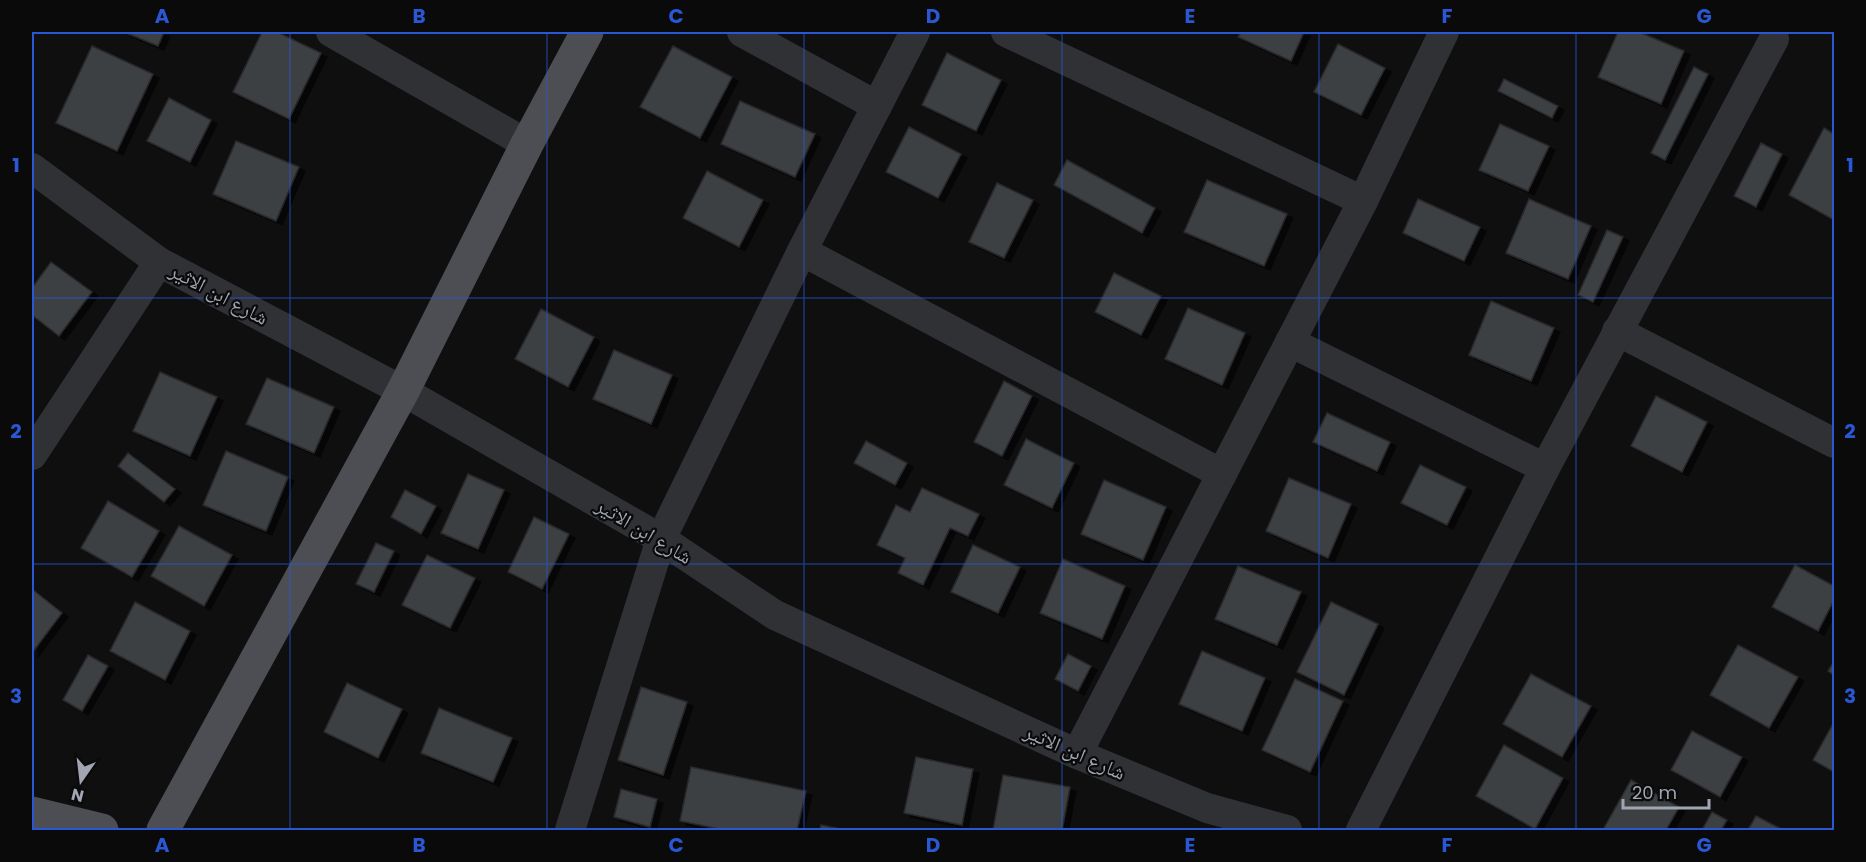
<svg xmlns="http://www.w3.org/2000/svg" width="1866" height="862" font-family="Poppins,'Noto Naskh Arabic',sans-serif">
<defs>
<filter id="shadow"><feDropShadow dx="6" dy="4" stdDeviation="0" flood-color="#0009"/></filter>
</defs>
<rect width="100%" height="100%" fill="#0f0f10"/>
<g fill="#3e3f43" stroke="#29292c" stroke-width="1.5" filter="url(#shadow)">
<path d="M124,32h40l-6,14z"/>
<path d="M262,32h15l44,21 -32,66 -56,-27z"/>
<path d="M1241,32h63l-13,29 -53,-24z"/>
<path d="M1618,32h21l45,19 -23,53 -63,-27z"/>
<path d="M1338,44l47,24 -24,47 -47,-23z"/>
<path d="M92,46l61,28 -36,77 -61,-28z"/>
<path d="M673,46l59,31 -32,61 -60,-31z"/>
<path d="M947,53l54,27 -25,51 -54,-26z"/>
<path d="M1694,67l14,7 -43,86 -14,-7z"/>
<path d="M1504,79l54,27 -6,12 -54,-27z"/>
<path d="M169,98l42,22 -21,42 -43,-21z"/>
<path d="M740,101l75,33 -20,43 -74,-33z"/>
<path d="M1500,124l49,22 -21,45 -49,-21z"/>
<path d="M909,127l52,27 -23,44 -52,-26z"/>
<path d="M1824,128l10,6v86l-45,-25z"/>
<path d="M236,141l63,26 -23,54 -63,-27z"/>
<path d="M1761,143l21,11 -26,53 -22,-11z"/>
<path d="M1067,160l88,48 -13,25 -88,-48z"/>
<path d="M707,171l56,29 -24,47 -56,-29z"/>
<path d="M1207,180l80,34 -23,52 -80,-34z"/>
<path d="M997,183l36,17 -29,58 -35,-16z"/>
<path d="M1418,199l62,28 -16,34 -61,-28z"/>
<path d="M1529,199l62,27 -23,53 -62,-26z"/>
<path d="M1607,230l16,7 -30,65 -15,-7z"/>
<path d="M51,262l41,30 -33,44 -27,-21v-27z"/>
<path d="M1114,273l47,23 -20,39 -46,-23z"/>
<path d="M1491,301l63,27 -23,53 -62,-26z"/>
<path d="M1188,308l57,25 -23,52 -57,-26z"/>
<path d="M541,309l53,28 -26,50 -53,-28z"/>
<path d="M614,350l58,25 -21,49 -58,-25z"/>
<path d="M160,372l57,25 -27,59 -57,-25z"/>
<path d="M267,378l67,29 -20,46 -68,-29z"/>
<path d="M1004,381l28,15 -30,60 -28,-14z"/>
<path d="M1656,396l51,26 -25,50 -51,-26z"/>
<path d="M1327,413l63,29 -13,29 -64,-29z"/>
<path d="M1026,439l48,24 -22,45 -48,-23z"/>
<path d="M866,441l41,22 -12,22 -41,-22z"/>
<path d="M226,451l62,26 -22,54 -63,-26z"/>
<path d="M128,453l47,36 -11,13 -46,-36z"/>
<path d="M1420,465l46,22 -19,38 -46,-22z"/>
<path d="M468,474l36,16 -26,59 -37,-16z"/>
<path d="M1289,478l62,26 -23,54 -62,-27z"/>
<path d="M1104,480l62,27 -23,53 -62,-26z"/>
<path d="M922,488l57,26 -11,22 -18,-8 -27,57 -25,-12 7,-15 -28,-13 19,-40 14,7z"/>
<path d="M405,490l31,16 -15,28 -30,-17z"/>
<path d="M108,501l51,30 -27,46 -51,-29z"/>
<path d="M534,517l35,17 -27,55 -34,-17z"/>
<path d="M179,526l53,29 -28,51 -53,-30z"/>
<path d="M376,543l18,8 -20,41 -18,-8z"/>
<path d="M973,545l47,22 -22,46 -47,-21z"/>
<path d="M427,555l48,23 -25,50 -48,-23z"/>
<path d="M1063,559l62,27 -23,53 -62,-26z"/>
<path d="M1795,565l39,21v14l-16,31 -46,-24z"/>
<path d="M1238,566l63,26 -24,53 -62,-26z"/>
<path d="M32,589l30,24 -30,40z"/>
<path d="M135,602l55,29 -25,49 -55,-29z"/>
<path d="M1331,602l47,22 -34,71 -47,-23z"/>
<path d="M1738,645l60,32 -29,51 -59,-33z"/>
<path d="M1202,651l63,27 -23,53 -63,-27z"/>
<path d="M1068,654l23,12 -13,25 -23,-12z"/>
<path d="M88,655l20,11 -26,45 -19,-11z"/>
<path d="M1834,661v14l-6,-4z"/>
<path d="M1531,674l60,32 -29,51 -59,-33z"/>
<path d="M1295,679l48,22 -33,71 -48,-22z"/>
<path d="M347,683l55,26 -24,49 -54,-26z"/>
<path d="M641,687l46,15 -24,73 -45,-15z"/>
<path d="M439,708l73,30 -19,44 -72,-29z"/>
<path d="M1834,722v50l-21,-12z"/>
<path d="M1692,731l50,26 -22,40 -49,-27z"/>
<path d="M1504,745l59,33 -28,51 -59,-33z"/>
<path d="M916,757l57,12 -11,56 -58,-12z"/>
<path d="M691,767l115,24 -9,39h-73l-44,-9z"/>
<path d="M1003,775l67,12 -8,43h-69z"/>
<path d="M1631,780l48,27 -13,23h-57l-5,-2z"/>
<path d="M621,789l36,10 -7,28 -36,-10z"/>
<path d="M1712,812l15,8 -6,10h-19z"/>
<path d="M1756,816l27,14h-35z"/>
<path d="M821,825l24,5h-25z"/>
</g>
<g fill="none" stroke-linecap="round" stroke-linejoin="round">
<g stroke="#303135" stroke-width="30">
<path d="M331,32l196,112"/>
<path d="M742,32l135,74"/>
<path d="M1006,32l357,169"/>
<path d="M32,168l127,94 244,129 258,148 114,76 302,139 130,54 80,22"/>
<path d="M802,251l420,223"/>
<path d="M1617,331l217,112"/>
<path d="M1290,342l255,126"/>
<path d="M32,455l127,-193"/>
<path d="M1077,754l286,-553 81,-169"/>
<path d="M570,830l91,-291 141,-288 113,-219"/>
<path d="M1361,830l184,-362 229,-429"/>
</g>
<g stroke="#4c4e54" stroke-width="33">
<path d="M32,813l70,17"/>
<path d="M163,830l240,-439 124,-247 60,-112"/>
</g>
</g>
<path fill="none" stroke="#2a57d4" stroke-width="1.5" stroke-opacity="0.55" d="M290,32v798M547,32v798M804,32v798M1062,32v798M1319,32v798M1576,32v798M32,298h1802M32,564h1802"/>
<g text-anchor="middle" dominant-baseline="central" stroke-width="4.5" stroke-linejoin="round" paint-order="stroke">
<g font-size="20" fill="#a0a5b1" stroke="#0a0a0b">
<text transform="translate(219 294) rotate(28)">شارع ابن الاثير</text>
<text transform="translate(644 531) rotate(31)">شارع ابن الاثير</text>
<text transform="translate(1075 752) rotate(24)">شارع ابن الاثير</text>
</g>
</g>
<rect width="1866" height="862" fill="none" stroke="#0a0a0b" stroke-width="66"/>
<g transform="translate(81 781) rotate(194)" stroke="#0a0a0b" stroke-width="4.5" paint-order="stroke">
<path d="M0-4.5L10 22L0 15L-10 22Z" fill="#a0a5b1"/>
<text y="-9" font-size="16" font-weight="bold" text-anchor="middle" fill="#a0a5b1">N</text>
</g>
<path d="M1623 799v9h86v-9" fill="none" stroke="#a0a5b1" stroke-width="3"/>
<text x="1632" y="799" font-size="18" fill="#a0a5b1" stroke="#0a0a0b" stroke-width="4.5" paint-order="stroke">20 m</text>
<rect x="33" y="33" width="1800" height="796" fill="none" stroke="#2a57d4" stroke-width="2"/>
<g font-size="20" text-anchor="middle" font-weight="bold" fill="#2a57d4">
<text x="162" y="23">A</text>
<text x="419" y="23">B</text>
<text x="676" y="23">C</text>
<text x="933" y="23">D</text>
<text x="1190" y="23">E</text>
<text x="1447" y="23">F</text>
<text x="1704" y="23">G</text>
<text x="16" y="172">1</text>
<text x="1850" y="172">1</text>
<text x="16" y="438">2</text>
<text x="1850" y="438">2</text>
<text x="16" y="703">3</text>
<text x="1850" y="703">3</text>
<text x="162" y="852">A</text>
<text x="419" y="852">B</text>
<text x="676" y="852">C</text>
<text x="933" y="852">D</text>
<text x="1190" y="852">E</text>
<text x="1447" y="852">F</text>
<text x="1704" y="852">G</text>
</g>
</svg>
